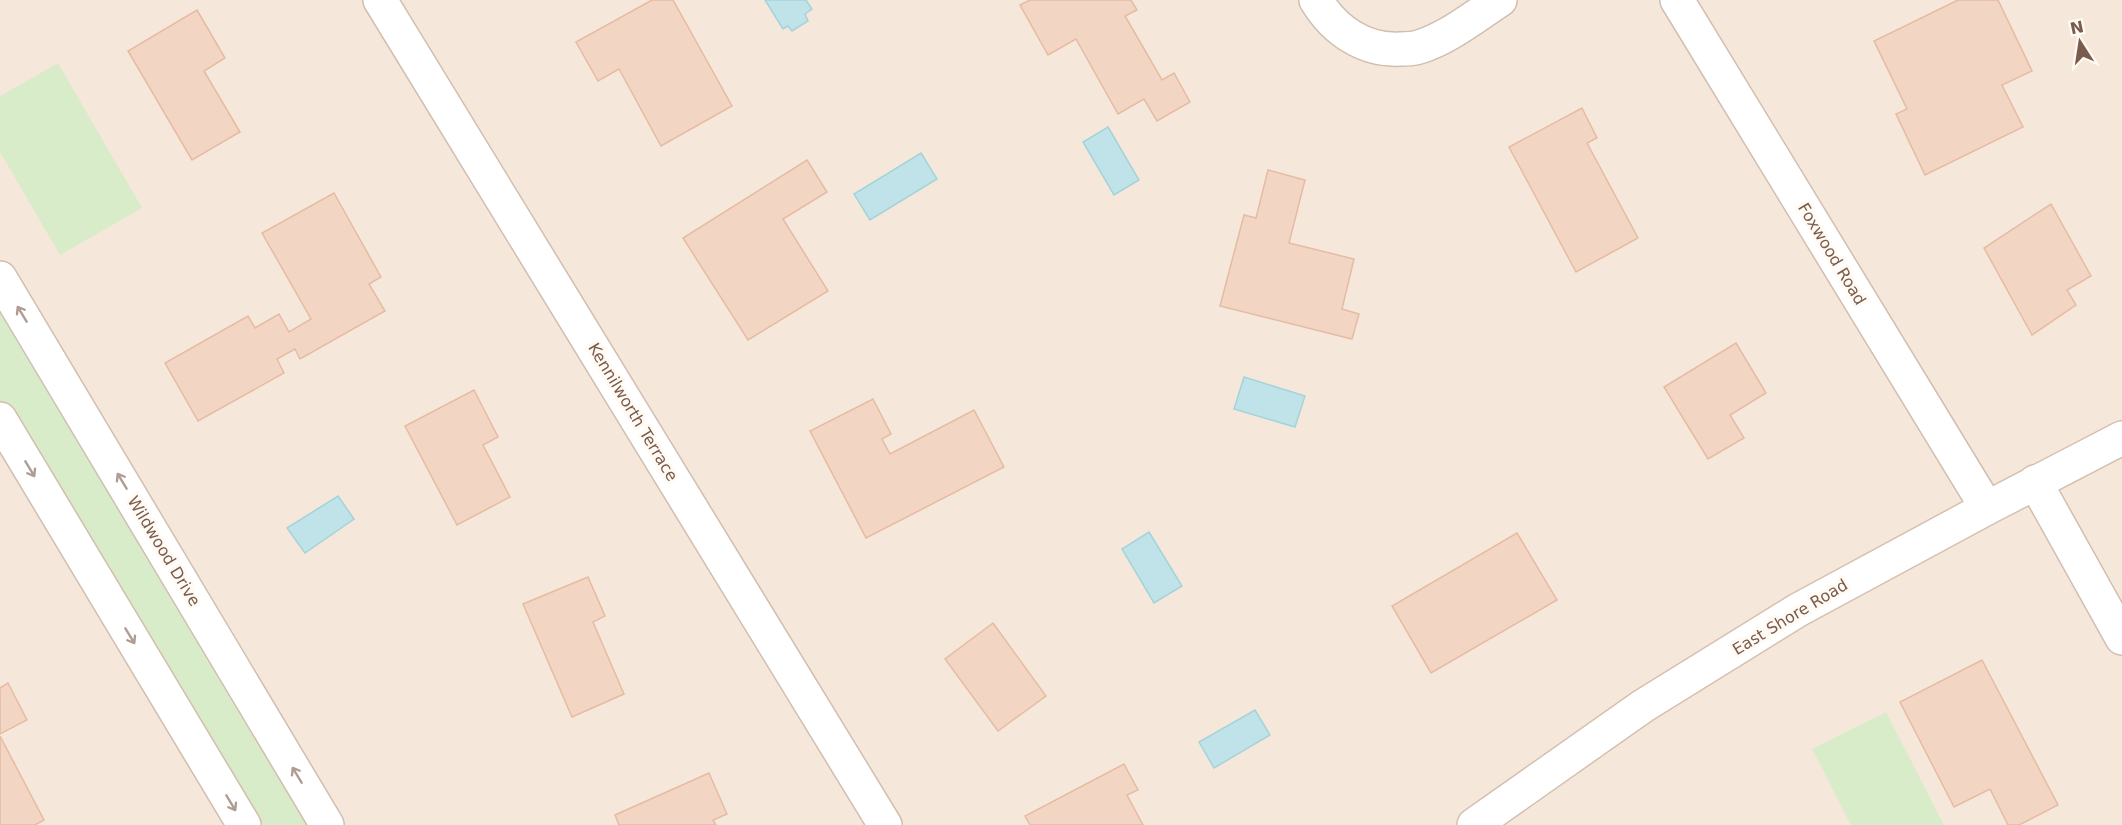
<svg xmlns="http://www.w3.org/2000/svg" width="2122" height="825" font-family="'DejaVu Sans',sans-serif">
<rect width="100%" height="100%" fill="#fdf6ec"/>
<rect fill="#f5e8da" x="0" y="0" width="2122" height="825"/>
<g fill="#d8ecc9">
<path d="M58,63l84,145 -82,47 -60,-103v-56z"/>
<path d="M0,278l327,547h-83l-244,-406z"/>
<path d="M1886,712l58,113h-93l-39,-76z"/>
</g>
<g fill="#bfe3e8" stroke="#a5d3da" stroke-width="1.5">
<path d="M765,0h41l6,9 -7,5 3,7 -16,10 -4,-5 -5,3z"/>
<path d="M1108,127l31,53 -25,15 -31,-53z"/>
<path d="M921,153l16,26 -67,41 -16,-26z"/>
<path d="M1244,377l61,19 -10,31 -61,-18z"/>
<path d="M338,496l16,23 -49,34 -18,-25z"/>
<path d="M1149,532l33,54 -28,17 -32,-54z"/>
<path d="M1255,710l15,25 -56,33 -15,-26z"/>
</g>
<g fill="#f3d5c3" stroke="#e6bba3" stroke-width="1.5">
<path d="M652,0h21l59,106 -71,40 -42,-77 -21,12 -22,-39z"/>
<path d="M1030,0h101l6,10 -12,6 37,64 12,-7 16,29 -33,19 -13,-22 -26,15 -42,-75 -28,16 -28,-50z"/>
<path d="M1958,0h40l34,71 -30,14 21,42 -98,48 -29,-61 11,-5 -33,-68z"/>
<path d="M197,10l28,48 -21,13 36,61 -48,28 -64,-109z"/>
<path d="M1582,108l15,30 -10,5 51,95 -62,34 -67,-125z"/>
<path d="M807,160l20,32 -44,27 45,72 -80,49 -65,-102z"/>
<path d="M1268,170l37,10 -16,63 65,16 -12,50 17,5 -7,25 -132,-33 24,-91 12,3z"/>
<path d="M334,193l47,84 -12,7 16,27 -85,48 -5,-10 -18,10 7,14 -86,48 -33,-58 83,-47 7,12 24,-14 10,18 22,-13 -49,-86z"/>
<path d="M2051,204l40,72 -24,14 9,15 -44,30 -48,-87z"/>
<path d="M1736,343l30,50 -36,22 14,23 -36,21 -44,-72z"/>
<path d="M474,390l24,47 -15,8 27,52 -53,28 -52,-99z"/>
<path d="M873,399l18,35 -9,5 8,15 84,-44 30,57 -138,71 -56,-107z"/>
<path d="M1517,533l40,67 -126,73 -39,-67z"/>
<path d="M588,577l17,39 -12,6 31,72 -52,23 -49,-113z"/>
<path d="M993,623l53,73 -48,35 -53,-72z"/>
<path d="M1982,660l76,145 -39,20h-11l-18,-36 -36,18 -54,-105z"/>
<path d="M8,683l19,37 -27,14v-46z"/>
<path d="M0,736l44,84 -9,5h-35z"/>
<path d="M1124,764l14,26 -11,5 16,30h-113l-5,-9z"/>
<path d="M709,773l18,41 -14,6 3,5h-97l-4,-10z"/>
</g>
<g fill="none" stroke-linecap="round" stroke-linejoin="round">
<defs>
<g id="street">
<path d="M380,0l505,825"/>
<path d="M1316,0c18,30 48,51 84,49 6,0 13,0 19,-2 29,-9 55,-30 81,-47"/>
<path d="M1677,0l310,508"/>
<path d="M0,278l327,547"/>
<path d="M0,419l244,406"/>
<path d="M2035,482l87,156"/>
</g>
<path id="secondary" d="M1474,825l169,-119 155,-96 189,-102 135,-70"/>
</defs>
<use href="#street" stroke="#d1beb0" stroke-width="36"/>
<use href="#secondary" stroke="#d6c0b0" stroke-width="36"/>
<use href="#street" stroke="#fff" stroke-width="33"/>
<use href="#secondary" stroke="#fff" stroke-width="33"/>
</g>
<defs><path id="oneway-shaft" d="M-6 0H5M1.5-3L5.5 0L1.5 3" fill="none" stroke-width="1.6" stroke-linecap="round" stroke-linejoin="round" transform="scale(1.5)"/></defs>
<g stroke="#af9d94">
<use href="#oneway-shaft" transform="translate(22 314) rotate(-121)"/>
<use href="#oneway-shaft" transform="translate(30 469) rotate(59)"/>
<use href="#oneway-shaft" transform="translate(122 481) rotate(-121)"/>
<use href="#oneway-shaft" transform="translate(130 636) rotate(59)"/>
<use href="#oneway-shaft" transform="translate(297 775) rotate(-121)"/>
<use href="#oneway-shaft" transform="translate(231 803) rotate(59)"/>
</g>
<g text-anchor="middle" dominant-baseline="central" stroke-width="6" stroke-linejoin="round" paint-order="stroke">
<g font-size="16" fill="#7a5c4d" stroke="#fffaf3">
<text transform="translate(1832 254) rotate(59)">Foxwood Road</text>
<text transform="translate(633 412) rotate(59)">Kennilworth Terrace</text>
<text transform="translate(164 551) rotate(59)">Wildwood Drive</text>
<text transform="translate(1790 617) rotate(-31)">East Shore Road</text>
</g>
</g>
<g transform="translate(2080 42) rotate(348)" stroke="#fffaf3" stroke-width="4.5" paint-order="stroke">
<path d="M0-4.5L10 22L0 15L-10 22Z" fill="#7a5c4d"/>
<text y="-9" font-size="16" font-weight="bold" text-anchor="middle" fill="#7a5c4d">N</text>
</g>
</svg>
